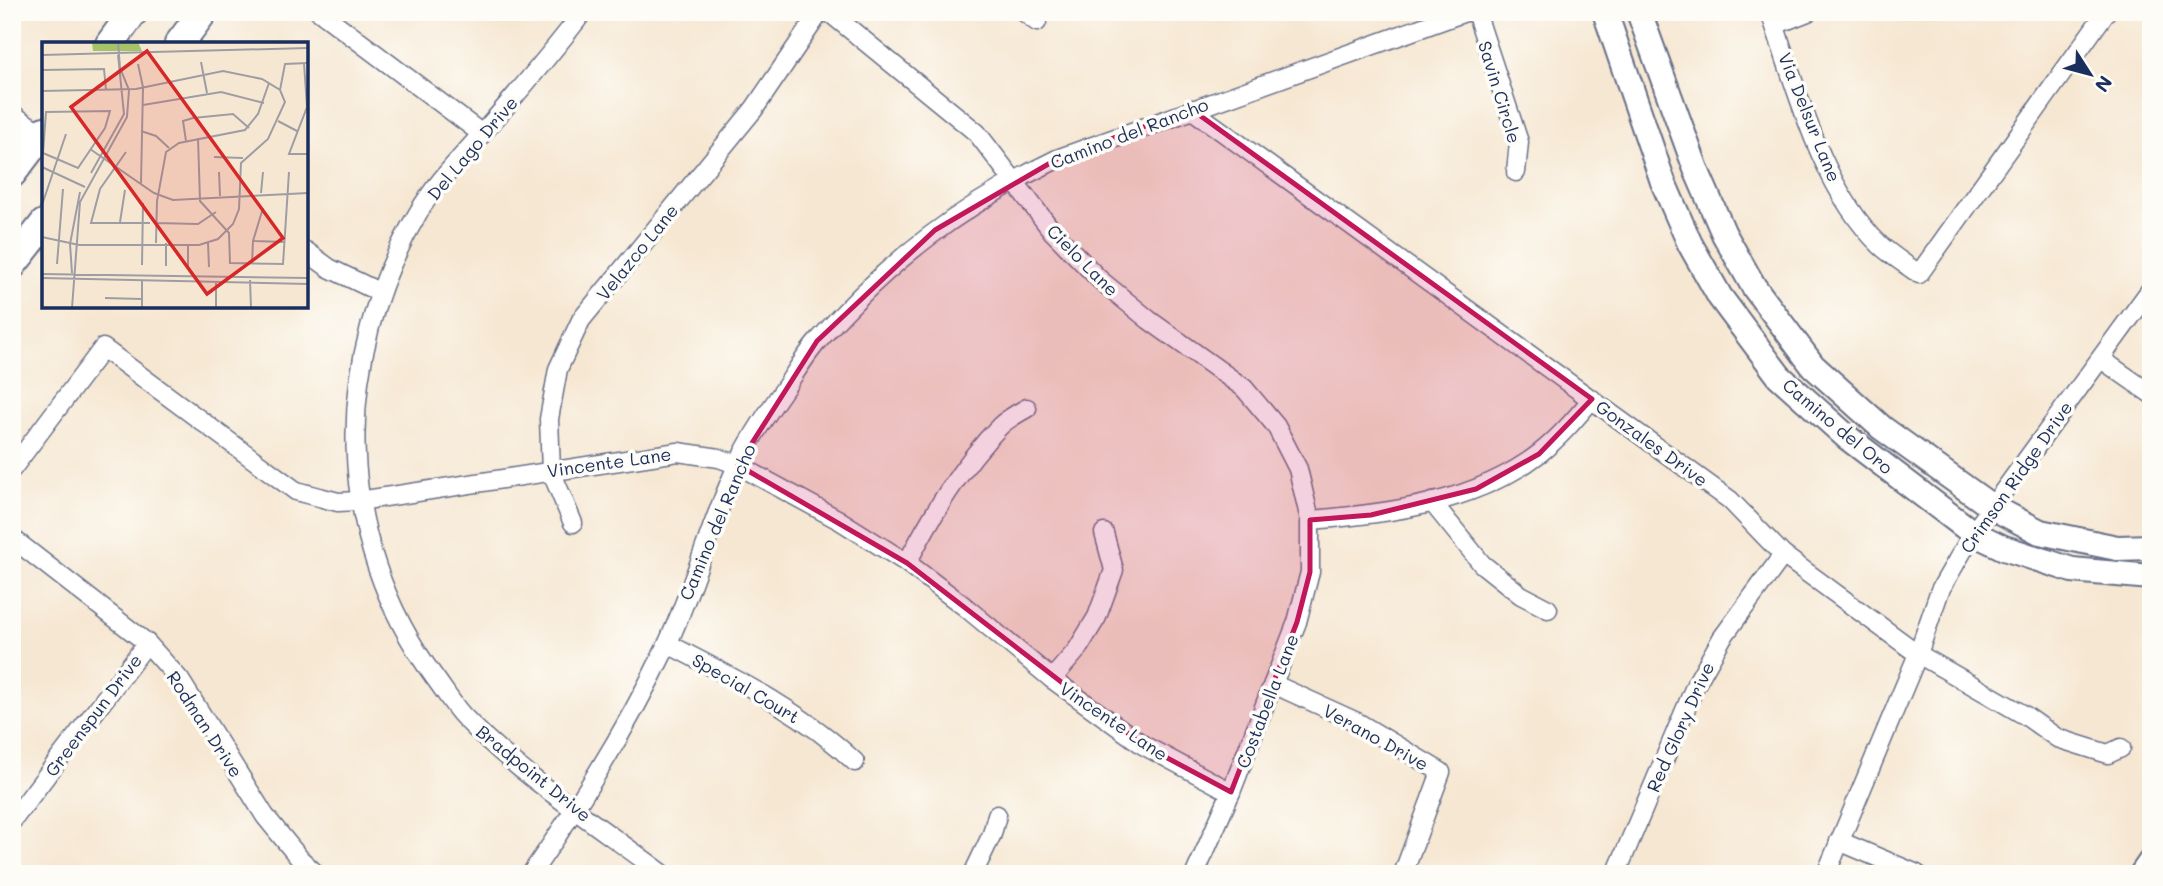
<svg xmlns="http://www.w3.org/2000/svg" width="2163" height="886" font-family="Mali,sans-serif">
<rect width="100%" height="100%" fill="#fdfcf7"/>
<filter id="ink" filterUnits="userSpaceOnUse"><feTurbulence type="fractalNoise" baseFrequency=".0143" numOctaves="2"/><feDisplacementMap in="SourceGraphic" scale="14" xChannelSelector="R" yChannelSelector="G"/><feConvolveMatrix kernelMatrix="1 2 1 2 8 2 1 2 1" color-interpolation-filters="sRGB"/></filter>
<filter id="wash" filterUnits="userSpaceOnUse"><feTurbulence type="fractalNoise" baseFrequency=".00686" numOctaves="4" result="noise"/><feDisplacementMap in="SourceGraphic" scale="28" xChannelSelector="R" yChannelSelector="G"/><feGaussianBlur stdDeviation="1.57" result="paint"/><feColorMatrix in="noise" values="0 0 0 0 0 0 0 0 0 0 0 0 0 0 0 0 0 1.4 0 .05"/><feComposite in="paint" operator="in"/></filter>
<g filter="url(#wash)">
<rect width="100%" height="100%" fill="#f6e7d2"/>
</g>
<g filter="url(#ink)">
<g fill="none" stroke-linecap="round" stroke-linejoin="round">
<defs>
<g id="street">
<path d="M320,12l162,122"/>
<path d="M583,12c-30,40 -62,77 -95,115 -24,28 -51,54 -70,86 -87,147 -85,326 17,465 9,12 18,27 28,38 59,61 133,108 200,158"/>
<path d="M829,12l148,121 76,99 46,47 50,41 95,68 32,38 22,43 12,51v52l-13,50 -66,170 -36,82"/>
<path d="M1024,12l13,10"/>
<path d="M1476,12l43,130 -3,30"/>
<path d="M1770,12c27,77 51,176 110,233 12,11 27,20 39,29l187,-262"/>
<path d="M1775,25l33,-13"/>
<path d="M1191,109l539,391 53,55 135,99 108,62 31,22 51,16 13,-6"/>
<path d="M12,114l30,20"/>
<path d="M306,251l23,17 50,24"/>
<path d="M2101,359l50,35"/>
<path d="M12,469l91,-121 193,143 42,11 21,-1 319,-49 41,6 19,7 101,55 68,43 57,43 88,73 91,66 88,47"/>
<path d="M1432,502l50,62 39,31 27,14"/>
<path d="M1310,520c78,-6 166,-17 230,-67 20,-16 36,-35 52,-54"/>
<path d="M573,523l-22,-52 -2,-52 9,-50 23,-49 173,-211 66,-97"/>
<path d="M12,538l135,105 33,37 85,136 35,43 16,15"/>
<path d="M907,563c25,-48 54,-97 93,-137 7,-7 18,-13 27,-18"/>
<path d="M668,644c65,34 133,66 187,118"/>
<path d="M1052,679l25,-29 20,-33 17,-47 -10,-37"/>
<path d="M1273,684l84,38 84,50 -38,102"/>
<path d="M12,821l135,-178"/>
<path d="M1839,841l78,33"/>
<path d="M531,874c51,-73 97,-147 135,-227 28,-59 44,-124 72,-183 13,-27 30,-52 47,-76 11,-16 21,-34 34,-48 70,-80 143,-135 238,-181l408,-147"/>
<path d="M973,874l19,-40 5,-19"/>
<path d="M1616,874l80,-190 26,-46 61,-83"/>
<path d="M1826,874l92,-220 22,-64 33,-57 178,-244"/>
</g>
<g id="secondary">
<path d="M1605,12l58,170 27,62 30,53 59,79 69,62 125,95 31,15 68,22 79,7"/>
<path d="M1639,12l58,160 27,62 30,53 59,79 69,62 110,79 48,25 77,16 34,-1"/>
<path d="M2142,874l9,-13"/>
</g>
<g id="primary">
<path d="M110,44l23,-32"/>
<path d="M179,44l24,-32"/>
<path d="M12,173l32,-42"/>
<path d="M12,265l32,-41"/>
</g>
</defs>
<use href="#street" stroke="#686f87" stroke-width="21"/>
<use href="#secondary" stroke="#686f87" stroke-width="28"/>
<use href="#primary" stroke="#686f87" stroke-width="32"/>
<use href="#street" stroke="#fff" stroke-width="18"/>
<use href="#secondary" stroke="#fff" stroke-width="24"/>
<use href="#primary" stroke="#fff" stroke-width="28"/>
</g>
</g>
<path fill="#c2185b" fill-opacity="0.2" stroke="#c2185b" stroke-width="5" stroke-linejoin="round" d="M1191,109l401,290 -53,55 -63,35 -105,26 -61,5v52l-13,50 -66,170 -88,-47 -236,-182 -169,-98 79,-124 118,-111 122,-71z"/>
<g text-anchor="middle" dominant-baseline="central" stroke-width="7" stroke-linejoin="round" paint-order="stroke">
<g font-size="18" fill="#1b2f5e" stroke="#fdfcf7">
<text transform="translate(1500 92) rotate(73)">Savin Circle</text>
<text transform="translate(1810 117) rotate(68)">Via Delsur Lane</text>
<text transform="translate(1129 133) rotate(-21)">Camino del Rancho</text>
<text transform="translate(472 148) rotate(-50)">Del Lago Drive</text>
<text transform="translate(637 252) rotate(-51)">Velazco Lane</text>
<text transform="translate(1083 260) rotate(45)">Cielo Lane</text>
<text transform="translate(1838 426) rotate(40)">Camino del Oro</text>
<text transform="translate(1652 443) rotate(36)">Gonzales Drive</text>
<text transform="translate(609 462) rotate(-8)">Vincente Lane</text>
<text transform="translate(2016 477) rotate(-55)">Crimson Ridge Drive</text>
<text transform="translate(717 522) rotate(-67)">Camino del Rancho</text>
<text transform="translate(746 688) rotate(30)">Special Court</text>
<text transform="translate(1267 701) rotate(-69)">Costabella Lane</text>
<text transform="translate(93 715) rotate(-53)">Greenspun Drive</text>
<text transform="translate(1114 721) rotate(34)">Vincente Lane</text>
<text transform="translate(205 724) rotate(57)">Rodman Drive</text>
<text transform="translate(1680 727) rotate(-66)">Red Glory Drive</text>
<text transform="translate(1376 737) rotate(29)">Verano Drive</text>
<text transform="translate(534 773) rotate(39)">Bradpoint Drive</text>
</g>
</g>
<g transform="translate(42 42)">
<rect width="266" height="266" fill="#f6e7d2"/>
<path d="M50,0h46l4,9h-49z" fill="#a6c36a"/>
<path fill="none" stroke="#9e9da4" stroke-width="2" d="M0,13l266,-7M159,20l6,31M262,21l3,44 -18,47h19M96,22l5,23 -2,96M0,28l62,-1 2,21M238,48l5,-26 23,-1M0,49l94,-2 87,-18 39,8 18,11 5,12 -17,37 -27,24 -2,46 -6,15 -15,15 -19,6h-120l-37,-8M101,63l78,-13 43,11M68,69l-5,17 -27,40 -35,-15 3,-41zM236,79l19,10M99,89l15,5 13,12M156,96l2,63 29,32 1,30 53,1 6,-92M144,99l-3,-20 10,-3 40,-4 16,14M48,107l64,44 19,7 135,-7M84,110l-26,37 -9,34h59M172,115l29,1M0,125l43,20M177,130l1,24M49,131l33,-59 -6,-59M219,151l2,-21M0,163l24,-71M78,180l5,-32M114,181l42,1 18,-12M211,199l31,1M114,201l1,-42 9,-49 13,-9 66,-13 13,-16 11,-31M166,201l1,24M15,222l6,-75M210,222l1,-23 10,-33M100,223l1,-62M124,224v-23M146,224v-22M30,231l-2,-29 10,-52M0,232l266,4M0,236l266,6M100,238v28M208,238l1,28M174,240v26M63,256l37,1M30,266l8,-106 47,-85 2,-27 -9,-22 -2,-26"/>
<path fill="#d62828" fill-opacity="0.15" stroke="#d62828" stroke-width="3.5" d="M105,9l136,187 -76,56 -136,-187z"/>
<rect width="266" height="266" fill="none" stroke="#1b2f5e" stroke-width="3.5"/>
</g>
<rect width="2163" height="886" fill="none" stroke="#fdfcf7" stroke-width="42"/>
<g transform="translate(2090 74) rotate(126)" stroke="#fdfcf7" stroke-width="5" paint-order="stroke">
<path d="M0-5L12 26L0 18L-12 26Z" fill="#1b2f5e"/>
<text y="-10" font-size="19" font-weight="bold" text-anchor="middle" fill="#1b2f5e">N</text>
</g>
</svg>
